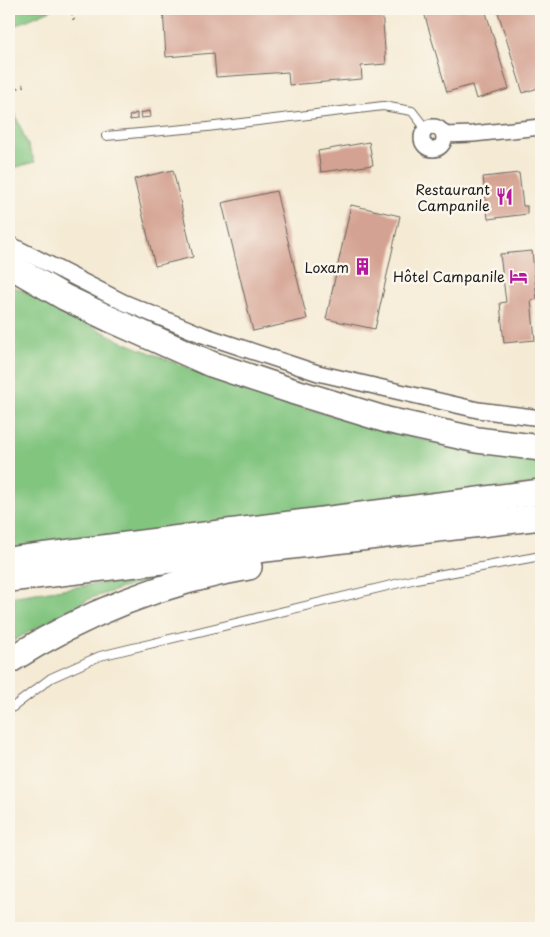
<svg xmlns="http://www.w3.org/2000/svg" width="550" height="937" font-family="'Playpen Sans',sans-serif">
<rect width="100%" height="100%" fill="#fbf7ec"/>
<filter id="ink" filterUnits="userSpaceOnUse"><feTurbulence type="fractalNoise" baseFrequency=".02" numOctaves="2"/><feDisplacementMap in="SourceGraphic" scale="10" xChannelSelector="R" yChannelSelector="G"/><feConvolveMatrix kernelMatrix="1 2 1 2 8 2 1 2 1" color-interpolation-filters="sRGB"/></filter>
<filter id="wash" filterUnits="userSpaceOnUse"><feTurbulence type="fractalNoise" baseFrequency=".0096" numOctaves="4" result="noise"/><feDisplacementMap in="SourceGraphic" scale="20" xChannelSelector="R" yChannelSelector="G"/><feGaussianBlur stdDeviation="1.12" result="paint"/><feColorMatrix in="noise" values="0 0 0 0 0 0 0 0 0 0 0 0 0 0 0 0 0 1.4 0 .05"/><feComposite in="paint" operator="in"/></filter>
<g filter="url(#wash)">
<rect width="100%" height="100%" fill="#f5ebd5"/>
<g fill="#81c57f" stroke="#4e704e">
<path d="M9,9h44l-44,19z"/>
<path d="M9,100l26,62 -26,7z"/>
<path d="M9,284l114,58 136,54 199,53 83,11v23l-532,70v-71l5,-48 -2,-46 -3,-14z"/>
<path d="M171,573l-80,25 -73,40 -9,7v-48z"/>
</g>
<g id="blocks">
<g fill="#d4a292">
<path d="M163,9h219l4,55 -25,2 1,13 -73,6 -1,-13 -72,5 -2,-24 -48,4z"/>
<path d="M423,9h62l24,80 -33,10 -4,-14 -25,7z"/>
<path d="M497,9h44v78l-18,6z"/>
<path d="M150,111l1,6 -10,1 -1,-5z"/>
<path d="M137,113v6l-7,1 -1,-4z"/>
<path d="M369,142l4,23 -52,7 -3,-21z"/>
<path d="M173,170l20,87 -38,9 -21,-87z"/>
<path d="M519,173l4,33h4v8l-39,5 -5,-42z"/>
<path d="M276,191l31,128 -54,12 -31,-128z"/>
<path d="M351,205l49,11 -25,113 -49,-10z"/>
<path d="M532,251l5,48 -6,1 4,40 -31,3 -4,-40 6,-1 -6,-48z"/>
</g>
</g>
</g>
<g filter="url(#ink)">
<use href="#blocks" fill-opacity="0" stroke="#68645d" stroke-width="1"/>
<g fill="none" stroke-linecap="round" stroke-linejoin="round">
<defs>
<g id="service">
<path d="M106,136l101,-9 176,-21 29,5 14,18"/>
<path d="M9,710l42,-32 49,-22 316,-77 125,-23"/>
</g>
<g id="minor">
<circle cx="433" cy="138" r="11"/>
<path d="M444,135l29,-1 68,-7"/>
<path d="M9,244l114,58 80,33 115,38 160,37 63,8"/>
</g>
<g id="trunk">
<path d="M9,265l55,32 46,22 101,45 81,27 95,29 90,20 64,8"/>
<path d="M9,560l532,-68"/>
<path d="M9,579l532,-62"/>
<path d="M9,661c74,-47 153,-79 240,-94"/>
</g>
</defs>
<use href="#service" stroke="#68645d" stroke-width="10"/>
<use href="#minor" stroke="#68645d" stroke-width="18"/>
<use href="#trunk" stroke="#68645d" stroke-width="28"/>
<g stroke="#68645d" stroke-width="3" stroke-dasharray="1 4" stroke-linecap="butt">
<path d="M72,9l2,13"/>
<path d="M9,92l15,-7"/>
</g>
<use href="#service" stroke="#fff" stroke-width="8"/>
<use href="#minor" stroke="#fff" stroke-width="15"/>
<use href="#trunk" stroke="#fff" stroke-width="25"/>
</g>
</g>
<defs>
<symbol id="restaurant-bare" viewBox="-9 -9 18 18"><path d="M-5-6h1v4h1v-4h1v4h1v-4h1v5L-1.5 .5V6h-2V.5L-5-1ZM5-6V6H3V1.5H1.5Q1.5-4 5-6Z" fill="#b5179e" stroke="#fbf7ec" stroke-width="2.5" paint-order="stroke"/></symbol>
<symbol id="building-bare" viewBox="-9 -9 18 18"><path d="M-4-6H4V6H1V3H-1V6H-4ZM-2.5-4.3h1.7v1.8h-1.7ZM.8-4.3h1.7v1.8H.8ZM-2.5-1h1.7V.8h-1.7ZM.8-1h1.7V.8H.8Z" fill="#b5179e" stroke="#fbf7ec" stroke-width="2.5" paint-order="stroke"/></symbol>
<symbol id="hotel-bare" viewBox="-9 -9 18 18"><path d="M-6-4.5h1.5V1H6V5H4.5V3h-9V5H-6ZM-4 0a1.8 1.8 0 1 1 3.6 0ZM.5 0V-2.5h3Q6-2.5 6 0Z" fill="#b5179e" stroke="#fbf7ec" stroke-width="2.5" paint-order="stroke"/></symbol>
</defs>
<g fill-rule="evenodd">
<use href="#restaurant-bare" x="492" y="184" width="25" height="25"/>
<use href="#building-bare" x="350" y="254" width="25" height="25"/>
<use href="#hotel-bare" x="506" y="264" width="25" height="25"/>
</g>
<g text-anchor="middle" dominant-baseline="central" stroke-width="5" stroke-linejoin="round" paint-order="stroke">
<g font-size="14" fill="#1c1c1c" stroke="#fbf7ec" text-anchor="end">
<text x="490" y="189">Restaurant<tspan x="490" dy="16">Campanile</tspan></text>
<text x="349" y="267">Loxam</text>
<text x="505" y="276">Hôtel Campanile</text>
</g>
</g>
<rect width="550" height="937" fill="none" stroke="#fbf7ec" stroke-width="30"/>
</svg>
